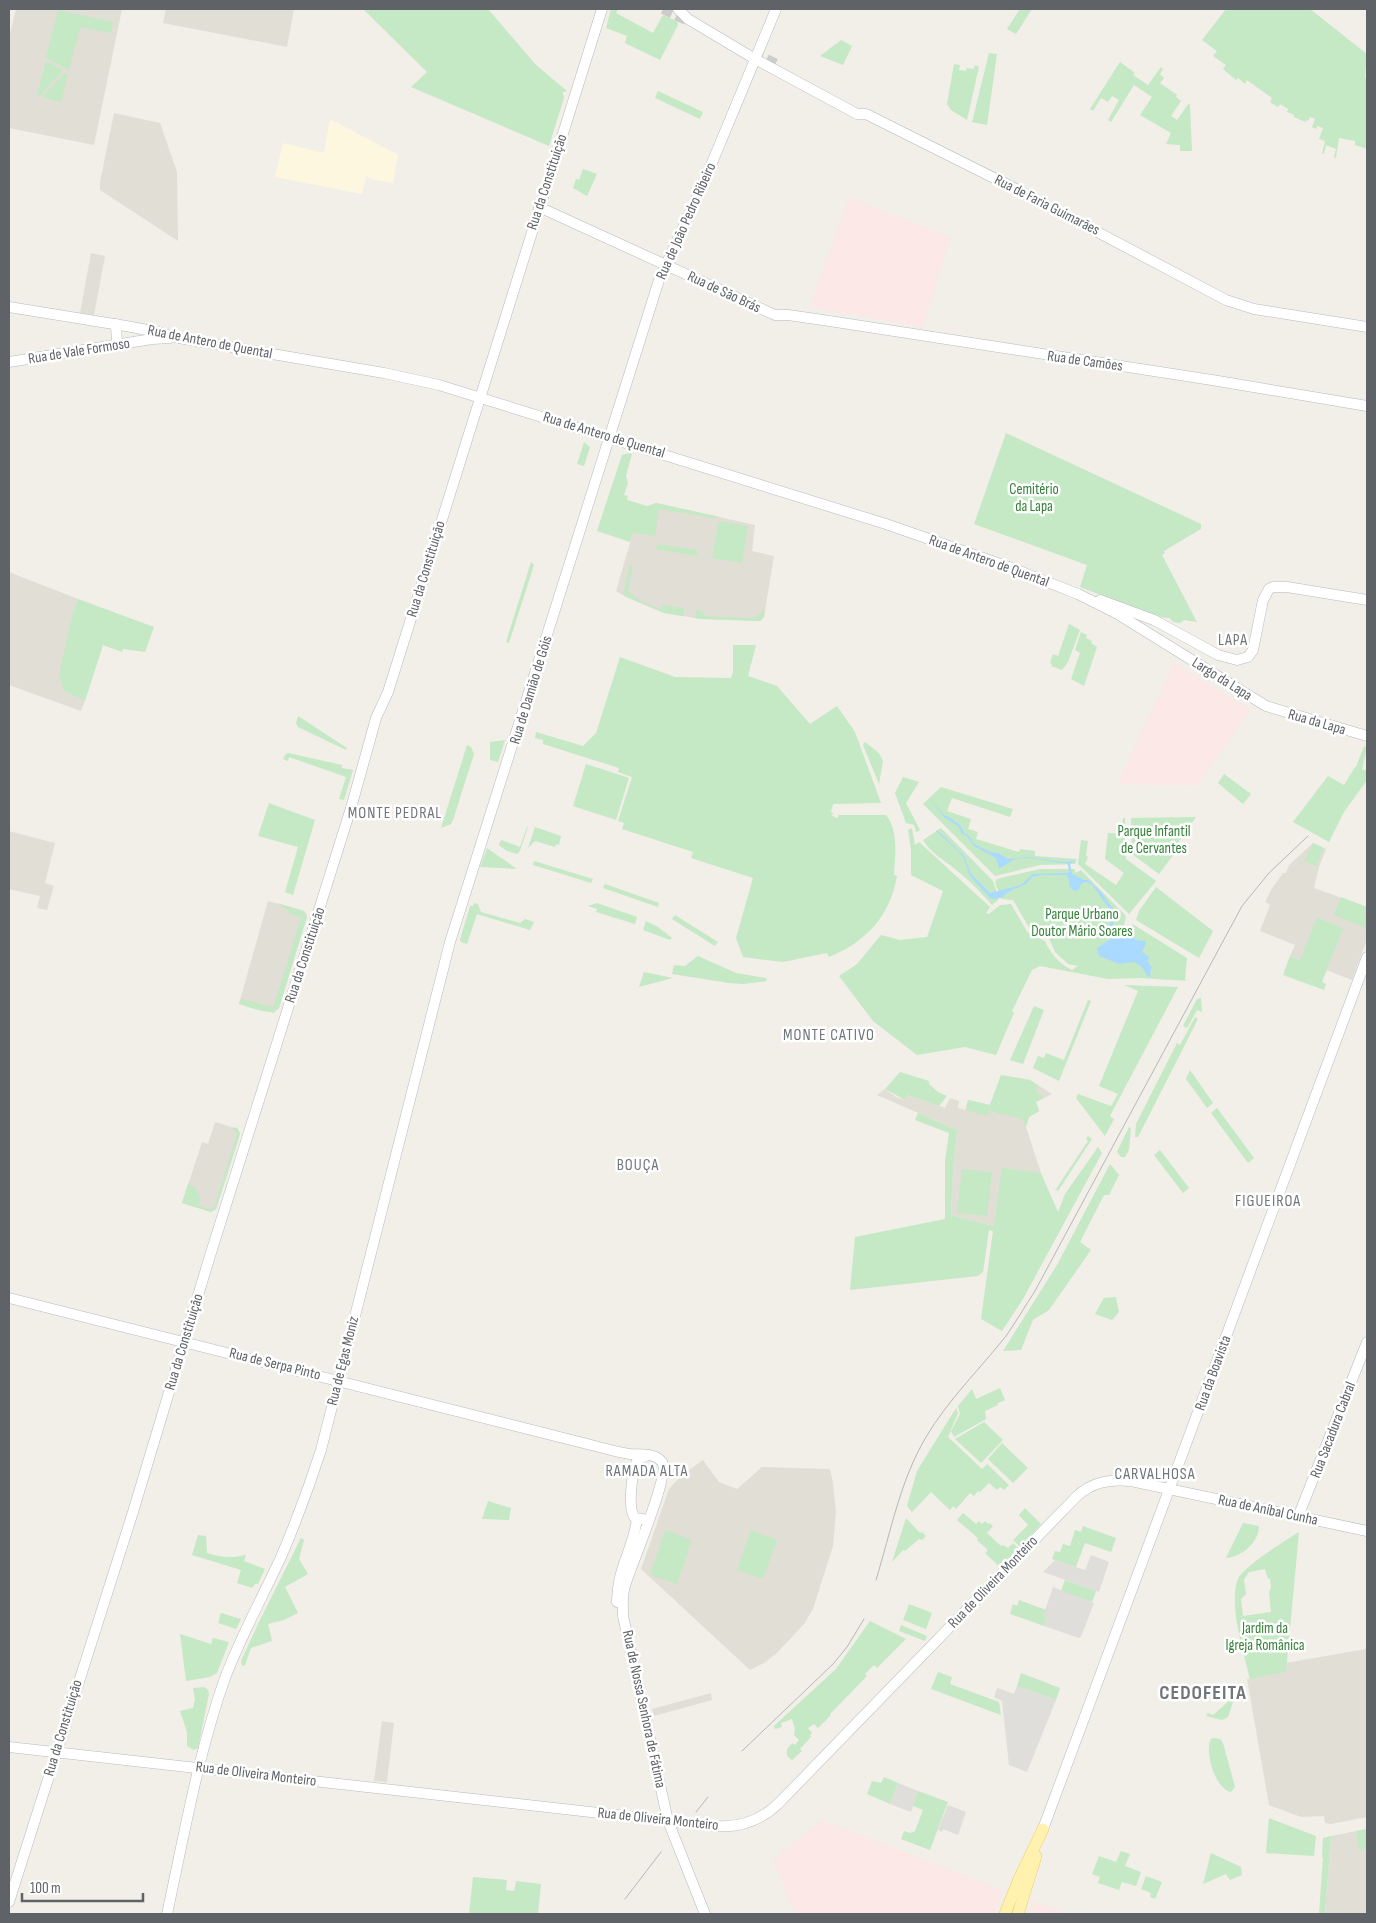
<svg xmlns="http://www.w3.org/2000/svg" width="1376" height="1923" font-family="'Sofia Sans Condensed',sans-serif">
<rect width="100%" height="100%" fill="#f1efe8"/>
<path fill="#fef7e0" d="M330,119l68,36 -5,28 -18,-3 -9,-4 -4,18 -87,-17 8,-34 41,10z"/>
<g fill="#e0deda">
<path d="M1091,1555l18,7 -10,30 -56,-20 12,-12 30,10z"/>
<path d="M1053,1587l41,16 -13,34 -2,1 -35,-12 3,-7 -4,-3z"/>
<path d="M1017,1686l39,14 -29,72 -18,-7 -7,-64 -8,-4 3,-9 17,6z"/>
<path d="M898,1783l20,8 -7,21 -21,-8z"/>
<path d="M948,1805l18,7 -8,23 -15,-6 -1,3 -4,-2z"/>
</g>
<g fill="#e1ded6">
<path d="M16,9h106l-28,136 -85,-17v-90z"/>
<path d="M166,9h128l-7,38 -124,-24z"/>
<path d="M114,113l46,10 17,49 1,69 -78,-51v-8z"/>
<path d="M91,253l14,3 -11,59 -14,-2z"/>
<path d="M656,503l99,22 -3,26 22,5 -10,61 -4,4 -59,-2 -37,-6 -36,-15 -12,-7 17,-58z"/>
<path d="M9,572l69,27 -5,13 -9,79 21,10 -4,10 -72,-26z"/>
<path d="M9,831l46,12 -10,40 9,3 -7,24 -10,-2 3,-12 -31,-7z"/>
<path d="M1313,843l13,6 -7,18 -5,21 53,19v32l-15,41 -62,-24 5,-11 -35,-14 10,-26 -5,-3 6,-12 12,-17h3l3,-8z"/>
<path d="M268,901l36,10 3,4 -28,93 -5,5 -35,-9z"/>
<path d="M1001,1075l29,5 22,14 -16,8 3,9 -10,6 -3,10 15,46 -47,53 -43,-11 2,-44 4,-41 -80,-35 8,-6 11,8 9,3 2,-5 38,13 5,-10 9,3 -1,7 7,2 3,-10 22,5z"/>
<path d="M215,1122l23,7 2,5 -24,75 -5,3 -29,-9 20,-61 6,2z"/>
<path d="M703,1460l16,22 18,7 25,-22 68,2 3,14 3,29 -3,34 -20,63 -9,15 -27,29 -13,10 -14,7 -109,-101 28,-80 12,-13z"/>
<path d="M1367,1643v174l-36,7 -6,-1 -1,-7 -23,1 -32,-12 -22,-126 38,-7 1,-9 80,-14z"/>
<path d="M711,1693l1,7 -58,16 -2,-7z"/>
<path d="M382,1721l12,2 -7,59 -13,-1z"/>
<path d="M1367,1829v83l-2,2h-40l6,-78z"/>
</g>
<g fill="#fce8e6">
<path d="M849,198l101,39 -27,90 -108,-19 -4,-4z"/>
<path d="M1174,663l76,47 -54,76 -76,-2v-5z"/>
<path d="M822,1820l181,71 -9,23h-198l-23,-54z"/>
<path d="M1034,1901l35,13h-39z"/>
</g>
<g fill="#c5e8c5" fill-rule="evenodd">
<path d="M363,9h125l48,56 31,26 -4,1 1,6 -15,48 -138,-59 16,-15z"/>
<path d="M611,9h7l-2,4 37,20 10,-18 14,6 1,4 -18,35 -35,-17 2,-7 -21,-8z"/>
<path d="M1020,9h12l-16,25 -9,-5z"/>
<path d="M1226,9h84l57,45 -2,24h2v71l-12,-4v-4l-16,-3 -3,20 -2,-1 2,-8 -10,-4 -2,9 -2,-1 3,-12 -6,-2 4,-11 -6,-2 -1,3 -4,-2 3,-8 -5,-2 -2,4 -2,-1 -1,2 -11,-5v-2l-7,-3 1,-3 -8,-5 -2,3 -8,-5 2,-4 -25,-18 -2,4 -7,-6 -2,2 -13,-11 3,-4 -13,-9 4,-5 -15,-11z"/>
<path d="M58,10l55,12 -2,11 -31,-6 -11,43 -23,-12z"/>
<path d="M841,40l11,6 -9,19 -23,-9z"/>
<path d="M989,53l8,1 -10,71 -15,-3z"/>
<path d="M46,61l17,9 -23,26 -3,-1z"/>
<path d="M1120,62l15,11 -2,2 15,10 13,-18 2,2 -3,5 4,4 -4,5 17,12 -1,2 5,4 -10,15 6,4 12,-17 1,2 2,46h-12v-6l-14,-1 5,-11 -31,-18 12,-18 -18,-12 -23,37 -3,-2 11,-20 -7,-4 -4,6 -7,-4 -8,13 -3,-2z"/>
<path d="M954,64l6,1 -1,5 7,1 1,-3 7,1 1,-4 4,2 -12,53 -16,-10 -4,-6z"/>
<path d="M64,73l4,1 -7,28 -19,-5z"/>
<path d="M658,91l45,21 -3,7 -45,-21z"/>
<path d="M583,169l14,5 -10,22 -14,-8 3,-9 3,1z"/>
<path d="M1006,433l195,91v5l-37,22 1,2 -3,2 35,67 -13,-2 -4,3 -7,-1 -3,-4 -12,-1 -78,-30 7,-22 -113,-41z"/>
<path d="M584,442l6,5 -6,19 -7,-2z"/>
<path d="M629,453l3,1 -6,22 2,7 -4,12 4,1 -1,4 20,6 9,-3 64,14 -8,1 -53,-9 -4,27 -22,-3 -3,9 -33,-11 25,-76z"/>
<path d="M719,521l29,5 -6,37 -30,-5z"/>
<path d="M657,544l40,6v6l-41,-7z"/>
<path d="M531,562l3,3 -25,78 -3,-1z"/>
<path d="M630,565h3l-5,26 13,10 19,8 3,-4 21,3 -1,8 -19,-3 -41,-18z"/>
<path d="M78,599l76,28 -9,25 -22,-3 -1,3 -19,-7 -18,56 -21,-10 -5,-16 14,-63z"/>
<path d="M696,610l6,1 4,5 41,2 8,-1 10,-7 -1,7 -4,4 -59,-2 -6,-1z"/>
<path d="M1069,624l11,6 -12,32 -6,8 -11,-4 1,-2 -2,-1 3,-9 5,2z"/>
<path d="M1081,632l6,3 -1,3 6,3 -1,2 6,4 -13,39 -13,-7 9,-26 -5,-3z"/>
<path d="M733,645h23l-8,31 29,10 33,38 27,-18 18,26 26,71 -48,1 -2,8 2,1 -1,3 6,2v-3h48c13,16 9,40 8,60l3,1c-7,40 -31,66 -68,81l-2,-4 -44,9 -40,-5 -7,-19 17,-60 -62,-20 2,-6 -71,-23 2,-6 -6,-2 14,-44 -14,-5 1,-4 -76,-24v-4l-8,-2 1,-6 47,14 13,-13 24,-76 55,20 56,1 2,-6z"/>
<path d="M298,716l49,32 -1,2 -48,-23 -2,-4z"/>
<path d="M505,740l-7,22 -8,-2v-18z"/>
<path d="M865,742l14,11 4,8 -4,23 -16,-39z"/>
<path d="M467,745l4,2 3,7 -21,66 -2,4 -10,4z"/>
<path d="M1364,746l3,2 -5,21 5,2v9l-23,32 -15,30 -36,-20 35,-46 16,9 11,-18h1z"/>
<path d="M288,753l54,12v3l11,2 -9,30 -5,-1 7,-22 -57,-20 -1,4 -5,-2 2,-4z"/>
<path d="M586,764l43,14 -13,42 -43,-14z"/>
<path d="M1224,774l27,20 -8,10 -25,-21z"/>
<path d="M903,777l16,5 -13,21 14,27 -4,2 -2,-7 -8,-2 -11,-30z"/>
<path d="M941,787l72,22 -3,8 -58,-19 -5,13 24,8 -3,10 10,3 -2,7 43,13 1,-3 15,2v5l42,3 -2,5 -35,1 -45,11 -72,-72z"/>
<path d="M269,803l46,17 -22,75 -8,-3 13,-45 -40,-11z"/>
<path d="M1196,817l-24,34 2,3 -15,20 -27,-20 -1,-36z"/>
<path d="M1123,818h2l1,41 30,22 -27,33 -51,-50 3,-24 7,1 -2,15 2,1 -3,7 31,21 8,-12 -19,-14 3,-26 13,1z"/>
<path d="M527,827h1l-8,24 -3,3 -10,-3 -8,-6 2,-5 19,7z"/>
<path d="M535,827l26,9 -2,9 -3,-1 -1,3 -20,-6 -7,7z"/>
<path d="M912,828l3,17 4,-3 71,65 -4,6 3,1 11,-9 11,-1 17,29 17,8c6,13 13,22 27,29l6,-4 -10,-2 -13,-12 -7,-16 -18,-7 -17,-29 -12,-1 -6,-17 2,-3 43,-10h35v4l6,-3 45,46 -2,10 10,-1 53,33 -2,22 4,1 -50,-3 -31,1 -68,-13 -8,4 -20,41 2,2 -18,42 -31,-8 -48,8 -44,-34 -34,-45 18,-12 24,-29 19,5 27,-3 16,-46 -32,-16v-26l-3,-19z"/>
<path d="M941,828l52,53 6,18 -7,6c-10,-11 -20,-22 -31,-31 -13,-12 -29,-19 -38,-34z"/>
<path d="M1313,843l11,5 -8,18 -12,-5z"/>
<path d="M487,848l30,21 -37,-2z"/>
<path d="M534,861l59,18 -2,4 -58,-18z"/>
<path d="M605,884l54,19 -1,4 -55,-19z"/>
<path d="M1156,887l57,44 -14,27 -63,-38 3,-9z"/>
<path d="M1341,897l26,10v21l-33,-13z"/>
<path d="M277,903l27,8 3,6 -28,91c-8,9 -29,-1 -40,-4l2,-5 31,8 2,-2 27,-87 -12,-5v-2z"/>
<path d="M474,903l4,1 3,8 39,11 5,-4 9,3 -4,8 -53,-16 -10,30 -6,-2 -1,-2 10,-34h3z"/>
<path d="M597,903l40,14 -2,7 -39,-12 1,-3 -9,-3z"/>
<path d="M675,915l43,27 -3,4 -43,-27z"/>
<path d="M1317,918l26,10 -21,54 4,2 -2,6 -41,-15 7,-19 10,4z"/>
<path d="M646,921l12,6 14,11 -2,2 -27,-10z"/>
<path d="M698,956l38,17 30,5 1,3 -24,3 -14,-1 -57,-9 2,-9 11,1z"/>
<path d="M644,972l29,6 -34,9z"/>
<path d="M1124,985l54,2 -68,129 4,3 -9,17 -29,-38 2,-4 33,12 7,-12 -19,-8 39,-95z"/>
<path d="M1201,998l1,14 -5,-2 -10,18 -4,-2 14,-27z"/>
<path d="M1088,1000l3,1 -32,80 -26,-13 5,-12 6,2 2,-5 18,7z"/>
<path d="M1034,1006l10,4 -21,54 -13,-4z"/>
<path d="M1195,1017l3,2 -60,118h-3l1,-13 41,-81 3,2z"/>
<path d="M1190,1070l23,33 -6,5 -21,-29z"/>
<path d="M900,1072l29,9v3l9,8 9,4 -8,10 -32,-11 -2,5 -20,-11z"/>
<path d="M1001,1075l29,5 9,6 -3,5 8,7 -8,4 3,9 -10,6 -3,10 -4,-8 -33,-8 -1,5 -22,-6 2,-10 22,5z"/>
<path d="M1217,1108l37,50 -6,5 -37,-50z"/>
<path d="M918,1113l39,17 -4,41 -2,44 43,11 8,-58 39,5 17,39 7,-18 33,-47 4,6 -79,146 -21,32 -21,-12 12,-88 -4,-1 -6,42 -5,4 -128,14 5,-53 90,-18v-58l4,-28 -34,-13z"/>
<path d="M234,1127l4,2 2,5 -24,75 -5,3 -29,-9 6,-19c10,3 13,13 11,22l11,3 4,-1 23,-74 -4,-4z"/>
<path d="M1129,1127l2,1 -2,22 -4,7h-4l-4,-5z"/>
<path d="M1088,1136l4,3 -34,52 -6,-4 4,2 32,-48 -2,-2z"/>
<path d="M1160,1150l29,38 -6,5 -29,-38z"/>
<path d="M1110,1164l9,11 -10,20h-5l-24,47 11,8 -42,60 -16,10 -12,30 -18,1 54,-86z"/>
<path d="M962,1169l30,3 -5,44 -30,-3z"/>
<path d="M1116,1297l3,15 -7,8 -17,-6 9,-16z"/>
<path d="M1000,1388l5,12 -7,3v2l-13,6 1,8 -32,18 -3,-6 9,-17 -2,-8 14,-17 4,10z"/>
<path d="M956,1408l2,5 -10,24 34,32 5,-5 22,21 -5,5 -4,-3 -3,3 -8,-7 -9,9 -2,-1 -4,5 -4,-3 -14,16 -3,-3 -3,4 -19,-18 -19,20 -5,-6 10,-35z"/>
<path d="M984,1422l19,18 -22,23 -26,-24z"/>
<path d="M1002,1443l26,25 -15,15 -25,-24z"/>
<path d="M488,1501l23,7 -2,12 -27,-1z"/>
<path d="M1025,1508l16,16 -21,23 -7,-7 15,-15 -9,-10z"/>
<path d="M963,1513l13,11 3,-3 3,3 3,-3 3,3 1,-1 4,3 -6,7 14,13 2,-1 5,3 5,-5 5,5 -18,19 -15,-14 3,-3 -11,-10 1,-2 -21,-18z"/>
<path d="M906,1518l14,15 2,-1 4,4 -4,4 -3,-1 -14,12 -2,-1 -11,12z"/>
<path d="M1243,1523l16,3c0,16 -17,31 -33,32z"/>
<path d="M1083,1526l33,12 -5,14 -26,-9 -9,24 -24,-8 3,-8 5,1 3,-8 7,2 5,-16 6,2z"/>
<path d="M665,1530l27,10 -15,44 -27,-9z"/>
<path d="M751,1530l26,10 -14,39 -26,-9z"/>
<path d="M1299,1532l-13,140 -36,7c-6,-25 -22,-76 -12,-100 5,-12 48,-39 61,-47zM1265,1569l3,10 2,-1 1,10 -2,4 2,20 -28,4 -2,-17 5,-5 -2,-14 5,-8z"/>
<path d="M198,1535l8,1 1,17c14,5 25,5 39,2l-2,6 21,8 -7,15h-3l-3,4 -15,-5 4,-13 -49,-15z"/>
<path d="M301,1538l3,2 -5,19 9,15 -23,13 13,26 -14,7 -16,4 4,17 -21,7 -6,17 -3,1 -1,-5 18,-39z"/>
<path d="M1065,1580l31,11 -4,11 -31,-11z"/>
<path d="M1019,1600l27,10 -3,6 4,2 -3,8 -34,-12 3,-10 4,2z"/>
<path d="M909,1604l23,9 -6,16 -23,-9z"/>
<path d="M221,1613l20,6 -5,10 -18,-6z"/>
<path d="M870,1621l36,18 -29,29 -3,-3 -9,9 2,2 -37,38 1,1 -13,13 -4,-4 -6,4 4,5 -2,2 1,2 -11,12 2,2 -10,9 -5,-4v-7l5,-6 3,2 4,-5 -5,-5 1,-6 -3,-10 -11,4 1,4 -7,2 -1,-3 62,-57z"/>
<path d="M901,1625l26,11 -2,5 -26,-10z"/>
<path d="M180,1634l31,10 2,-6 16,4 -12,31 -7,4 -24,4z"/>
<path d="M938,1672l14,5 -2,7 49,18 2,13 -70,-26z"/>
<path d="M1021,1673l39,15 -4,12 -39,-14z"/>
<path d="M204,1687l4,3 1,4 -11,54 -4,2 -7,-4v-14l-7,-21 13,-3 2,-9 -2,-11z"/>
<path d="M1230,1694l3,8 -5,15 -6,3 -16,-4 2,-3 5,2 17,-15 -2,-4z"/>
<path d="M1214,1738l6,1 3,4 12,44 -4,5c-16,-3 -27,-41 -20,-53z"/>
<path d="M884,1777l14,6 -8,21 -23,-10 5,-13 9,2z"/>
<path d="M918,1791l30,11 -18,48 -29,-11 3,-8 6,2 5,-2 8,-21 -10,-4z"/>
<path d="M1269,1818l47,18 -2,20 -48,-3z"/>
<path d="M1367,1829v19l-8,2 -3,-19z"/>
<path d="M1331,1836l-6,78h-6l4,-56 -1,-1 1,-19z"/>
<path d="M1121,1851l9,3 -5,12 16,6 -5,14 -14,-4 -3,8 -21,-7 2,-6 -8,-3 7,-18 17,6z"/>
<path d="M1211,1853l30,14 1,8 -12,5 -4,-6 -23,10z"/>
<path d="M1146,1876l16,6 -7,17 -5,-2 1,-4 -10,-4z"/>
<path d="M473,1877l34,3 -1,10 8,1 2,-10 25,3 -3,30h-69z"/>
</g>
<path fill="#aadaff" d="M930,799l15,17 4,1 11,8 4,8 5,3 5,8 16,8 8,1 10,6 21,-2 34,5 12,-1v1l-5,1 2,11 12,6h4l13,12 12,17v21l13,9 6,-3 4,4 9,1 1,3 -4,8 7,5 -1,5 4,5 -2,6 1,4h-3l-6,-10 -8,-5 -15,2 -20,-8 -2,-8 18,-12 -6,-8 2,-17 -19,-26 -6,-3 -5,2 -3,6 -4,1 -5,-5v-7l-3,-4h-26l-8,2 -6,7 -18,8 -5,5 -8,2 -5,-1 -20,-22 -6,-17 -5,-7 -23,-21 1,-1 27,26 7,18 19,19 31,-8 12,-11 36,-1 -1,-8 -2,-2c-17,0 -32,-8 -49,-4 -7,1 -11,7 -18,9l-3,-10 -22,-12 -7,-10 -5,-2 -4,-8 -14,-9z"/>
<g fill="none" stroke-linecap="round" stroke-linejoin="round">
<g stroke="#ccccc8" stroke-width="10" stroke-dasharray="10 5" stroke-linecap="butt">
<path d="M663,9l25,12"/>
<path d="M753,53l26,12"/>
</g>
<defs>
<g id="secondary">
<path d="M678,9l10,10 67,40 102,55h9l152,76 208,110 28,9 113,18"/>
<path d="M539,207l236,108h13l35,5 389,60 155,26"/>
<path d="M9,307l117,19 32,6 21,6 205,35 55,12 447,139 123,43 69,27 38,19 150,93 101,30"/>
<path d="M116,324l1,20"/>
<path d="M9,362l143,-23 18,-1"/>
<path d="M1100,600l54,20 64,35 19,5 11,-3 5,-7 10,-50 6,-11 4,-2h14l80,13"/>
<path d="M9,1298l598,151c7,2 15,4 23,5 10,1 24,-2 32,8 9,12 -32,105 -37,124 -3,9 -2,20 -2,30l45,205 37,93"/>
<path d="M1298,1517l69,-175"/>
<path d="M643,1519l-8,-1c-8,-10 -3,-48 3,-59l10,-4"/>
<path d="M617,1602c0,-34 16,-52 20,-83"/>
<path d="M9,1747l706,79c25,2 45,-5 63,-22l298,-307c16,-15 33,-18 55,-16l236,50"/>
<path d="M1043,1829l324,-872"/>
<path d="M9,1902l124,-390 76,-253 142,-451 25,-90 12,-26 214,-683"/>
<path d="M167,1914c17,-78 31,-160 58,-236 16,-42 37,-80 56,-121 15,-35 28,-70 40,-107l129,-508 209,-662 45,-98 72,-173"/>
</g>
<g id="primary">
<path d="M1005,1914l14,-35 24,-50"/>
<path d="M1018,1914l18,-58"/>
</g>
</defs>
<use href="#secondary" stroke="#b6babf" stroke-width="11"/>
<use href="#primary" stroke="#f2c960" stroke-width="12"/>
<use href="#secondary" stroke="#fff" stroke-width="10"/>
<use href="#primary" stroke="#fff2af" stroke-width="11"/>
<g stroke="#b6b7b8" stroke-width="1">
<path d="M876,1580c15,-49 24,-99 50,-143 22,-37 53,-67 80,-101 10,-14 19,-30 29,-45l207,-385 27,-33 39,-37"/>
<path d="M742,1751l91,-87 14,-17 17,-28"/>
<path d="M696,1812l12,-15"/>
<path d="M625,1899l36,-47"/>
</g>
</g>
<g text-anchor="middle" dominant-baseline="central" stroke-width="5" stroke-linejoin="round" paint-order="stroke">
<g font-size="15" fill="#5f6368" stroke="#fff">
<text transform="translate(547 182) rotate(-72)">Rua da Constituição</text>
<text transform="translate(1047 205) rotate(27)">Rua de Faria Guimarães</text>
<text transform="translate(686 221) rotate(-66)">Rua de João Pedro Ribeiro</text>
<text transform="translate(724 292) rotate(25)">Rua de São Brás</text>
<text transform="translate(210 342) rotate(11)">Rua de Antero de Quental</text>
<text transform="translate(79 351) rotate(-9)">Rua de Vale Formoso</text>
<text transform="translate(1085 361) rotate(8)">Rua de Camões</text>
<text transform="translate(604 435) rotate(17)">Rua de Antero de Quental</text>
<text transform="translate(989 561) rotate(20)">Rua de Antero de Quental</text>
<text transform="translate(426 569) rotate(-73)">Rua da Constituição</text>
<text transform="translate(1222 679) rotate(32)">Largo da Lapa</text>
<text transform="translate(531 690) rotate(-73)">Rua de Damião de Góis</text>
<text transform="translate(1317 722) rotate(16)">Rua da Lapa</text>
<text transform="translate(305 955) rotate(-72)">Rua da Constituição</text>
<text transform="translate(184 1342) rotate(-73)">Rua da Constituição</text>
<text transform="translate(343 1361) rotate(-76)">Rua de Egas Moniz</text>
<text transform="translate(275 1364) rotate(14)">Rua de Serpa Pinto</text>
<text transform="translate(1213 1373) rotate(-70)">Rua da Boavista</text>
<text transform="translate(1333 1430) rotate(-69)">Rua Sacadura Cabral</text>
<text transform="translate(1268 1510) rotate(12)">Rua de Aníbal Cunha</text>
<text transform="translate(993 1582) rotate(-46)">Rua de Oliveira Monteiro</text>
<text transform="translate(644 1709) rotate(78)">Rua de Nossa Senhora de Fátima</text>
<text transform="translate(63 1728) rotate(-73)">Rua da Constituição</text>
<text transform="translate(256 1774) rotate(7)">Rua de Oliveira Monteiro</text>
<text transform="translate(658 1819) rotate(6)">Rua de Oliveira Monteiro</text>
</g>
<g font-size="15" fill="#348238" stroke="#fff">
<text x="1034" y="489">Cemitério<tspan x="1034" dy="17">da Lapa</tspan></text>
<text x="1154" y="831">Parque Infantil<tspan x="1154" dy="17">de Cervantes</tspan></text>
<text x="1082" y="914">Parque Urbano<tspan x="1082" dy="17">Doutor Mário Soares</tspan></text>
<text x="1265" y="1628">Jardim da<tspan x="1265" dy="17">Igreja Românica</tspan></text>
</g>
<g font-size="16" letter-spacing="1" fill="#70757a" stroke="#fff">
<text x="1233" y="640">LAPA</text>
<text x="395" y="813">MONTE PEDRAL</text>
<text x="829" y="1035">MONTE CATIVO</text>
<text x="638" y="1165">BOUÇA</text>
<text x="1268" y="1201">FIGUEIROA</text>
<text x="647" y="1471">RAMADA ALTA</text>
<text x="1155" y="1474">CARVALHOSA</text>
</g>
<g font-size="20" font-weight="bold" letter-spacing="1" fill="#70757a" stroke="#fff">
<text x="1203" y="1693">CEDOFEITA</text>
</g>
</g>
<rect width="1376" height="1923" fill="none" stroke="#5f6368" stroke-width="20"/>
<path d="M22 1893v8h121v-8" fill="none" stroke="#5f6368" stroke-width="2.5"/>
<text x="30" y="1893" font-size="15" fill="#5f6368" stroke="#ffffff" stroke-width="4" paint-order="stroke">100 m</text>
</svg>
